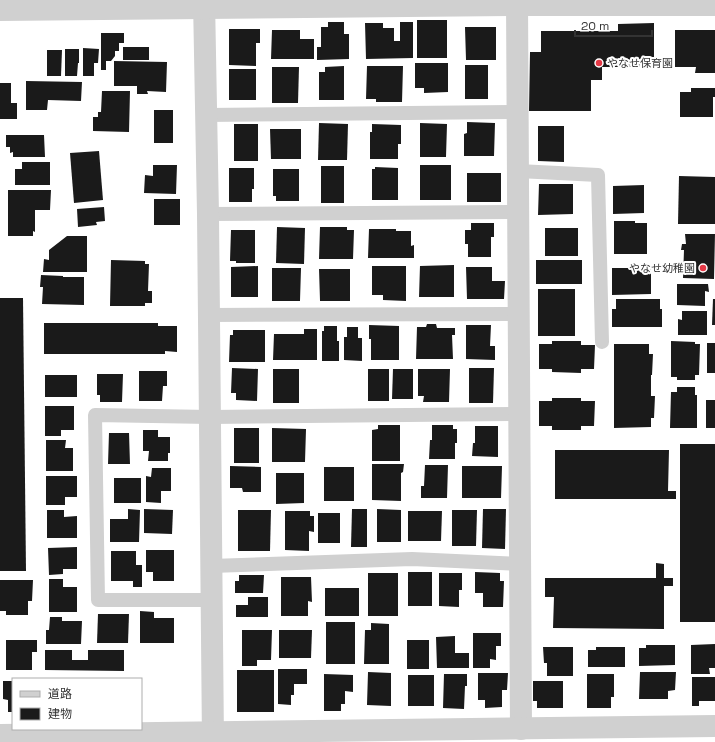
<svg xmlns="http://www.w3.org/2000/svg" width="715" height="742" font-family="'Space Grotesk','Noto Sans JP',sans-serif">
<rect width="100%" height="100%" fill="#fff"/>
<g fill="#1a1a1a">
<rect x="417" y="20" width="30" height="38"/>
<path d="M328,22h16v12h5v25l-32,1v-13h4v-20h7z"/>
<path d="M400,22h13v36l-47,1 -1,-36h18v5h11v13h6z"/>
<path d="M654,23v44h-52v13h-11v31h-62l1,-59h11v-21h77v-7z"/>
<path d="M465,27h31v33h-30z"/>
<path d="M229,29h31v14h-4v23l-27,-1z"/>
<path d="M272,30h28v9h14v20h-43z"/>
<path d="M675,30h40v43h-20l1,-6h-21z"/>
<path d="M101,33h23v10h-5v8h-4v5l-4,5h-5v9h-5z"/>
<rect x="123" y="47" width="26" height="13"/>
<path d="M83,48l16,1 -1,14h-4v13h-11z"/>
<path d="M65,49h14v14h-1l-1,13h-12z"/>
<path d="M47,50h15l-1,26h-14z"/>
<path d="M114,61l53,1 -1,30 -19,-1 1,3h-11v-8h-23z"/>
<path d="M415,63h33v29l-24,1v-5h-9z"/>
<rect x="465" y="65" width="23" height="34"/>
<path d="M344,66v34h-25v-28h6v-5z"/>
<path d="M367,66h36l-1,36h-26v-3h-10z"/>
<path d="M272,67h27l-1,36h-26z"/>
<rect x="229" y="69" width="27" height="31"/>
<path d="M26,81l56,1 -1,19 -33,-1 -1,10h-21z"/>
<path d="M0,83h11v20h6v16h-17z"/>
<path d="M691,88h24v9h-2v20h-33v-25h11z"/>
<path d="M102,91h28l-1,41 -36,-1v-14h5v-5h3z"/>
<rect x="154" y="110" width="19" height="33"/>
<path d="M467,122l28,1 -1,33h-30v-22l3,-1z"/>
<path d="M319,123l29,1 -1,36h-29z"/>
<path d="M420,123l27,1 -1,33h-26z"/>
<rect x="234" y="124" width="24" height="37"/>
<path d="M372,124l29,1v19h-3v15h-28v-27h2z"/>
<path d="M538,126h26v36l-26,-1z"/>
<path d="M270,129h31v30h-30z"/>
<path d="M6,135h38l1,22h-32v-5l-3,1v-6h-4z"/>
<path d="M99,151l4,49 -29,3 -4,-50z"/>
<path d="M22,162h28v23h-35v-16h7z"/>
<path d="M153,165h24l-1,29 -32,-1 1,-18 8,1z"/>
<rect x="420" y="165" width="31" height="35"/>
<rect x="321" y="166" width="23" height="37"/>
<path d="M375,167l23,1v32h-26v-31h3z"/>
<path d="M229,168h25v21h-2v13h-23z"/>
<path d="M273,169h26v32h-23v-5h-3z"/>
<rect x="467" y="173" width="34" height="29"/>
<path d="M679,176l36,1v47h-37z"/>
<path d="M539,184h34v30l-35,1z"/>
<path d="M644,185v28l-31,1v-28z"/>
<path d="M8,190h43l-1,20h-15v22l-2,-1v5h-25z"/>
<rect x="154" y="199" width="26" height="26"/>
<path d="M104,207l1,14 -9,1 1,3 -19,2 -1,-18z"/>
<path d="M614,221h21v2h12v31h-33z"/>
<path d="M471,223h23v14h-3v20h-23v-13h-3v-14h6z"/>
<path d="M277,227l28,1 -1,36 -28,-1z"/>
<path d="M320,227h27v3h7l-1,29h-34z"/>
<rect x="545" y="228" width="33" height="28"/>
<path d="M369,229h27v2h15v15l3,-1v13h-46z"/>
<path d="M231,230h24v33h-19v-2h-6z"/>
<path d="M685,234h30l-1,45 -31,-1 1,-28h-3l1,-6h4z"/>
<path d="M67,236h20v36h-44l1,-13 5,1v-10z"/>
<path d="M111,260l34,1v3h4l-1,27h4v12h-7v3h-35z"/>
<rect x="536" y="260" width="46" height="24"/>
<path d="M454,265v32h-35l1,-31z"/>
<path d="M258,266v31h-27v-30z"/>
<path d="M372,266h34v35l-23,-1v-5h-11z"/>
<path d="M466,267h26v14h13l-1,18h-37z"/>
<path d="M272,268h29l-1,33h-28z"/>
<path d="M612,268h39v26l-39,1z"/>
<path d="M319,269h31v32h-30z"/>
<path d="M41,275l22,1v1h21v28l-42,-1 1,-17h-3z"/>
<path d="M677,284h31l1,8 -4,-1v15l-28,-1z"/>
<rect x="538" y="289" width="37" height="47"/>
<path d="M0,298h23l3,273h-26z"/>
<path d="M616,299h44v10h2v18h-50v-18h4z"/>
<path d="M713,299h2v26h-3z"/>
<path d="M682,311h25v24h-29v-16l4,1z"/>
<path d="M44,323h114v3h19v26l-12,-1v3h-121z"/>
<path d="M427,324h9l1,4h18v7h-3l1,24h-37l1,-32h9z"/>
<path d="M369,325l30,1v34h-28v-21h-2z"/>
<path d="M466,325h25l-1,21h5v14l-29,-1z"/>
<path d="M324,326h13v15h2v20h-17v-30h2z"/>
<path d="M347,327h11v11h4v23l-18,-1v-23h3z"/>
<path d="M304,329h13v31h-44l1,-26h30z"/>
<path d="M233,330h32v32h-36l1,-27h3z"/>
<path d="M552,341h29v4h14l-1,24h-13v4l-29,-1v-3h-13v-25h13z"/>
<path d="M671,341l24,1v2h5l-1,31h-4v5h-18v-3h-6z"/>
<rect x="707" y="343" width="8" height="30"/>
<path d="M614,344h35v10h4l-1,21h-1v21h4l-1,22h-3v9l-37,1z"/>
<path d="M232,368l26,1 -1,32 -21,-1v-7h-5z"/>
<path d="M469,368h25l-1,35h-24z"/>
<rect x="273" y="369" width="26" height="34"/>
<rect x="368" y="369" width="21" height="32"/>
<path d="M393,369h20v30h-21z"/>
<path d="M418,369h32l-1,33h-26l1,-6h-6z"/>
<path d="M139,371h28v15h-4l-1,15h-23z"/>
<path d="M97,374h26l-1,28h-22v-7h-3z"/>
<rect x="45" y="375" width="32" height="22"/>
<path d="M677,387h18v8h2v33h-27l1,-36h6z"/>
<path d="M552,398h29v3h14l-1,25h-13v4h-29v-4h-13v-25h13z"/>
<rect x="706" y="400" width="9" height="28"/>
<path d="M45,406h29v24h-13v6h-16z"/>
<path d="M378,425h22v36h-28v-31l6,-1z"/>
<path d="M432,425h21v4h4v14h-2v16h-26l1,-19h2z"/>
<path d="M475,426h23v31l-26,-1 1,-13h2z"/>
<rect x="234" y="428" width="25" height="35"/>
<path d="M272,428l34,1 -1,33h-33z"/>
<path d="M143,430h15v7h12v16h-2v8h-20l1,-10h-6z"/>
<path d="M109,433h20l1,31h-22z"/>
<path d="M46,440h20l-1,8h8v23h-27z"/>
<rect x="680" y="444" width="35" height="178"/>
<path d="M555,450h114l-1,41h8v8h-121z"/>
<path d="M372,464h32l-1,8 -2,1v28l-29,-1z"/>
<path d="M425,465h23l-1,33h-26v-12h3z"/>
<path d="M230,466l31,1v25h-18l-1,-4h-12z"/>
<path d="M462,466h40l-1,32h-39z"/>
<rect x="324" y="467" width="30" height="34"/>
<path d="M152,468h19v23h-10v12l-15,-1v-26l5,1z"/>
<path d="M276,473h28v30l-28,1z"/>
<path d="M46,476h31v21h-12v8h-19z"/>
<rect x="114" y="478" width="27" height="25"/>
<path d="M128,509l12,1 -1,32h-29v-23h18z"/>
<path d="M144,509l29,1 -1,24 -28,-1z"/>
<path d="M352,509h15v38h-16z"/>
<path d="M377,509l24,1v32h-24z"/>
<path d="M483,509h23l-1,40 -23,-1z"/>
<path d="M47,510h17v7l13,-1v22h-30z"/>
<path d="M238,510h33l-1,41h-32z"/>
<path d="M452,510h25l-1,36h-24z"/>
<path d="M285,511h25v5h4v16l-5,-1v20l-24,-1z"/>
<path d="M408,511h34l-1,30h-33z"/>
<rect x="318" y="513" width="22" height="30"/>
<path d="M77,547v22h-14v5l-14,1 -1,-27z"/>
<path d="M146,550h28v31h-21v-9h-7z"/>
<path d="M111,551h25v14h6v22h-9v-6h-22z"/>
<path d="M656,563l8,1v14h9v8h-9v43l-111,-1 1,-31h-9v-19h111z"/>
<rect x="408" y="572" width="24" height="34"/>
<path d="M475,572l25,1v8h4l-1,26h-20v-14h-8z"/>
<rect x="368" y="573" width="30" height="43"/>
<path d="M439,573h23v17h-3v17l-20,-1z"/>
<path d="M239,575h25l-1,18h-28v-12h4z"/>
<path d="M281,577h30l1,25 -4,-1v15h-27z"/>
<path d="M49,579h14v8h14v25h-28z"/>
<path d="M0,580h33l-1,21h-4v14h-22v-4h-6z"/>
<rect x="325" y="588" width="34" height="28"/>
<path d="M248,597h20v20h-32v-12h12z"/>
<path d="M140,611l14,1v6h20v25h-34z"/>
<path d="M98,614h31l-1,29h-31z"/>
<path d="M50,617h12v4h20l-1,23h-35v-14h3z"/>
<rect x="326" y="622" width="29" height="42"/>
<path d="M371,623l18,1v40h-25l1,-34h6z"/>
<path d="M242,630h30l-1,30h-14v6h-15z"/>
<path d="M279,630h33l-1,28h-32z"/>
<path d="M473,633h28v13h-5v14l-6,-1v9h-17z"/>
<path d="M455,636v17h14v15h-32l-1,-31z"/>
<path d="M6,640h31v12h-5v18h-26z"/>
<rect x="407" y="640" width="22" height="29"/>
<path d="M715,644v24h-6l1,6h-19v-29z"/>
<path d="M646,645h29v20l-36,1v-18h7z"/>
<path d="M543,647h30v29h-26v-13h-3z"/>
<path d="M596,647h29v20h-37v-17h8z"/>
<path d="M45,650h27v10h16v-10h36v21l-79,-1z"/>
<path d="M278,669h29v15h-13v11h-3v10l-13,-1z"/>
<rect x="237" y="670" width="37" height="42"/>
<path d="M368,672l23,1v33l-24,-1z"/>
<path d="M640,672h36l-1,18 -7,1v8h-29z"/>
<path d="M478,673h30l-1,17h-5v17l-17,1v-8h-7z"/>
<path d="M324,674l29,1v17l-8,-1v13h-4v7h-17z"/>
<path d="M444,674h23v12h-2l-1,23 -21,-1z"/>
<path d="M587,674h27v23h-3v11h-24z"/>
<rect x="408" y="675" width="26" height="31"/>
<path d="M692,677h23v24h-16v5h-7z"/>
<path d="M3,681h10v31h-5v-12l-5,-1z"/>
<path d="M533,681h30v27h-26v-7h-4z"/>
</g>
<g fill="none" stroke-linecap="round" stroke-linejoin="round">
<g stroke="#d0d0d0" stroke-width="14">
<path d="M206,115l312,-3"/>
<path d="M518,171l80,4 4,167"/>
<path d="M208,214l310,-2"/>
<path d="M209,315l310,-1"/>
<path d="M211,566l201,-7 108,5"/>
<path d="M211,600h-113l-3,-185 115,2 310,-3"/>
</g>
<g stroke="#d0d0d0" stroke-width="22">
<path d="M204,0l4,214 5,528"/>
<path d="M517,0l4,729"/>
<path d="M0,10l517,-5h198"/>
<path d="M0,735l715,-9"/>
</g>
</g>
<g fill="#e63946" stroke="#fff" stroke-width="1.5">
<circle cx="599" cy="63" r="4"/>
<circle cx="703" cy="268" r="4"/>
</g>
<g text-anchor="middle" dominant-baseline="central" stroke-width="4" stroke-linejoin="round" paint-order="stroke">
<g font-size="11" fill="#333" stroke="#fff" text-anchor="start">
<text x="607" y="63">やなせ保育園</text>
<text x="695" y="268" text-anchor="end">やなせ幼稚園</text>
</g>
</g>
<rect x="12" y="678" width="130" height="52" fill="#ffffff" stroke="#adadad"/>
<rect x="20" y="691" width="20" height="6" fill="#d0d0d0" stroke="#adadad"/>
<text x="48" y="698" font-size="12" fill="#333333">道路</text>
<rect x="20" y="708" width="20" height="12" fill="#1a1a1a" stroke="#adadad"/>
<text x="48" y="718" font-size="12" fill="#333333">建物</text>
<path d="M575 30v6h77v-6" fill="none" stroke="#333333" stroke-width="2"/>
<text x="581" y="30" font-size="12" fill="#333333" stroke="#ffffff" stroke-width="3" paint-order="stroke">20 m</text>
</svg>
